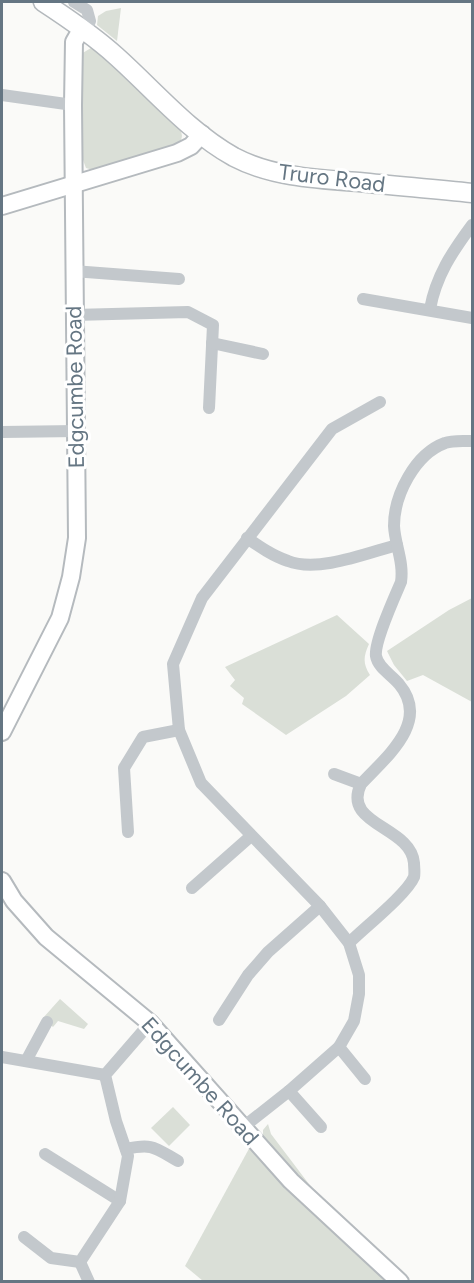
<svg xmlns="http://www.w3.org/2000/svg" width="474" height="1283" font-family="Figtree,sans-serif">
<rect width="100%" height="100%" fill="#fafaf8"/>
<g fill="#dadfd7">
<path d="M121,8l-4,33 -20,-16 1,-9 8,-5z"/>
<path d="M91,48l7,2 82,75 2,11 -2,9 -84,26 -10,-3c-13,-32 -7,-80 -5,-114z"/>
<path d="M472,598v104l-49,-27 -16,6 -13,-16 -7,-14 62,-41z"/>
<path d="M337,615l32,29c-6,13 -6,20 1,31l-24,21 -60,39 -44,-31 2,-6 -14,-12 5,-6 -10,-13z"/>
<path d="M60,999l28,25 -4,5 -26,-8 -5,6 -10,-9z"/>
<path d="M173,1107l17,18 -21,21 -18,-18z"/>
<path d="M268,1124l3,10 50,66 -58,-57v-13z"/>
<path d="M251,1145l139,136h-187l-18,-15z"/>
</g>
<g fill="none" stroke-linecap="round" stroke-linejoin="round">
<defs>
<g id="major">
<path d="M2,206l175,-53 14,-7 11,-12"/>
<path d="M2,732l58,-114 11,-41 6,-39 -4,-433 1,-63 8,-14"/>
<path d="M2,881l12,20 32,36 104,86 141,158 109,101"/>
</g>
<path id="highway" d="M43,2c26,17 51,34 73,54 38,34 73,76 118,101 38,20 83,22 125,25 38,4 76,7 113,11"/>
</defs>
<use href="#major" stroke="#b5babe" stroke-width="20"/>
<use href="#highway" stroke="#b4b9bd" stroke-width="21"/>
<g stroke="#c3c8cc" stroke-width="12">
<path d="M74,2l13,8 3,11 -5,9"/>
<path d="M2,95l71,10"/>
<path d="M73,271l106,8"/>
<path d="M363,299l109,19"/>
<path d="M430,309c6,-33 22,-57 42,-84"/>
<path d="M74,315l114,-3 25,13 -4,83"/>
<path d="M212,343l51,11"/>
<path d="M2,432l75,-1"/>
<path d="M247,538c13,9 26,18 41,23 30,12 79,-8 109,-16"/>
<path d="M334,774l27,10"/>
<path d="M128,832l-4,-64 19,-31 36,-7"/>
<path d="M192,888l59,-52"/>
<path d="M349,943c15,-15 58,-49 65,-66 1,-4 0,-10 0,-14 -3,-37 -73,-38 -53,-79 25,-27 70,-62 38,-100 -7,-9 -21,-16 -23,-28 -2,-14 19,-60 25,-74 3,-20 -6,-37 -7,-56 0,-31 21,-72 51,-83 7,-3 19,-2 27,-2"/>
<path d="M219,1020l29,-45 20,-23 52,-46"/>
<path d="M339,1047l26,32"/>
<path d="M2,1057l103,18"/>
<path d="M26,1061l21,-39"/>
<path d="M289,1091l32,36"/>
<path d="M242,1128l47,-37 50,-44 15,-26 5,-27v-19l-10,-32 -29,-37 -119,-123 -22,-53 -6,-66 29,-66 130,-169 48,-27"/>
<path d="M126,1149c27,-6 29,-1 52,12"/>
<path d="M45,1154l75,47"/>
<path d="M24,1237l27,21 29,4 40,-61 8,-45 -12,-35 -11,-46 45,-52"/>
<path d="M80,1262l9,20"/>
</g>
<use href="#major" stroke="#fff" stroke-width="16"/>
<use href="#highway" stroke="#fff" stroke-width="18"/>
</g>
<g text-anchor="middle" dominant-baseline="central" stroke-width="6" stroke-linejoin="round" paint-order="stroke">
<g font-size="22" fill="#657683" stroke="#fff">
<text transform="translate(332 178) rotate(7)">Truro Road</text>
<text transform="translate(75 387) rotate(-91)">Edgcumbe Road</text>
<text transform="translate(200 1081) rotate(48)">Edgcumbe Road</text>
</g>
</g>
<rect width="474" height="1283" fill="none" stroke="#657683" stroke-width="6"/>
</svg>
